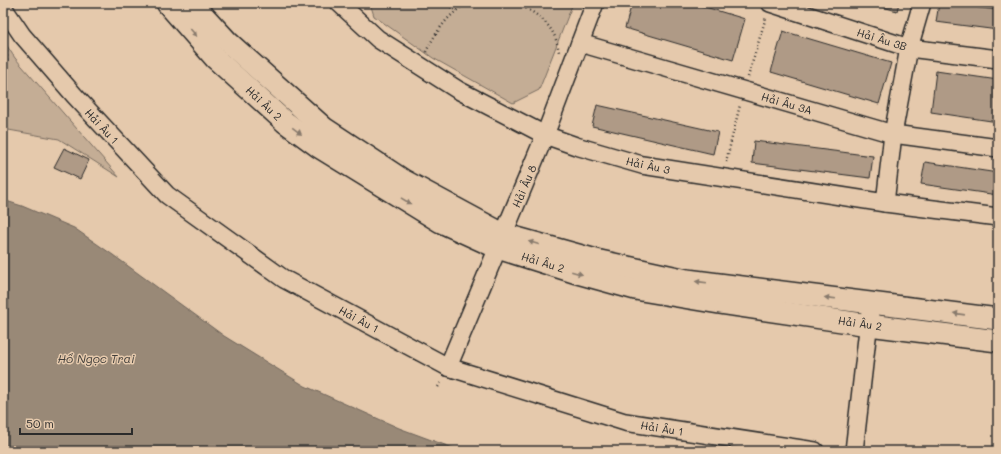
<svg xmlns="http://www.w3.org/2000/svg" width="1001" height="454" font-family="Mali,sans-serif">
<rect width="100%" height="100%" fill="#e5c9ac"/>
<filter id="ink" filterUnits="userSpaceOnUse"><feTurbulence type="fractalNoise" baseFrequency=".025" numOctaves="2"/><feDisplacementMap in="SourceGraphic" scale="8" xChannelSelector="R" yChannelSelector="G"/><feConvolveMatrix kernelMatrix="1 2 1 2 8 2 1 2 1" color-interpolation-filters="sRGB"/></filter>
<g filter="url(#ink)">
<g fill="#c4ad95" stroke="#786c60">
<path d="M370,3h203l-34,87 -26,13 -80,-45 -59,-42z"/>
<path d="M3,40l12,18 104,119 -60,-38 -56,-10z"/>
</g>
<path fill="#998977" stroke="#6d6359" d="M3,200l19,6 52,22 39,27 111,81 81,50 94,42 62,23h-458z"/>
<g fill="#af9a86" stroke="#2b2b2b">
<path d="M632,3h60l53,16 -12,41 -108,-32z"/>
<path d="M869,3h30l-2,8z"/>
<path d="M939,3l59,7v20l-62,-8z"/>
<path d="M783,31l108,32 -12,41 -108,-32z"/>
<path d="M936,71l62,9v42l-67,-10z"/>
<path d="M597,105l121,27 -5,22 -121,-28z"/>
<path d="M754,141l119,15 -3,22 -118,-15z"/>
<path d="M64,148l25,12 -9,19 -26,-12z"/>
<path d="M925,162l73,11v22l-77,-11z"/>
</g>
<g fill="none" stroke-linecap="round" stroke-linejoin="round">
<defs>
<g id="minor">
<path d="M339,3l39,36 80,51 87,45 31,11 66,19 243,38 113,14"/>
<path d="M770,3l139,45 89,11"/>
<path d="M3,7l19,28 52,60 93,100 117,84 164,88 177,55 190,29"/>
<path d="M580,43l313,91 105,14"/>
<path d="M885,203l8,-69 16,-86 13,-45"/>
<path d="M448,367l97,-232 50,-132"/>
<path d="M854,451l17,-148"/>
</g>
<g id="tertiary">
<path d="M167,3l49,56 69,63 34,25 122,75 57,26 79,25 58,16 84,14 150,22 129,16"/>
<path d="M192,3l36,39 96,86 79,52 100,54 97,27 87,19 311,39"/>
</g>
</defs>
<use href="#minor" stroke="#2b2b2b" stroke-width="20"/>
<use href="#tertiary" stroke="#2b2b2b" stroke-width="24"/>
<g stroke="#2b2b2b" stroke-width="2.5" stroke-dasharray="1 3" stroke-linecap="butt">
<path d="M444,3l5,2 7,7"/>
<path d="M515,3c16,7 33,17 40,34 2,5 3,10 4,15"/>
<path d="M426,52c9,-19 24,-41 43,-49"/>
<path d="M748,77l18,-60"/>
<path d="M3,80c5,-13 5,-27 2,-40"/>
<path d="M726,162l14,-57"/>
<path d="M438,387l3,-5"/>
</g>
<use href="#minor" stroke="#e5c9ac" stroke-width="17"/>
<use href="#tertiary" stroke="#e5c9ac" stroke-width="21"/>
</g>
<defs><path id="oneway-solid" d="M-6-.8H1V-3.2L6.5 0L1 3.2V.8H-6Z"/></defs>
<g fill="#887a6c">
<use href="#oneway-solid" transform="translate(193 32) rotate(49)"/>
<use href="#oneway-solid" transform="translate(297 131) rotate(37)"/>
<use href="#oneway-solid" transform="translate(406 201) rotate(31)"/>
<use href="#oneway-solid" transform="translate(534 243) rotate(-164)"/>
<use href="#oneway-solid" transform="translate(577 273) rotate(16)"/>
<use href="#oneway-solid" transform="translate(701 282) rotate(-173)"/>
<use href="#oneway-solid" transform="translate(830 298) rotate(-173)"/>
<use href="#oneway-solid" transform="translate(959 314) rotate(-172)"/>
</g>
</g>
<g text-anchor="middle" dominant-baseline="central" stroke-width="3" stroke-linejoin="round" paint-order="stroke">
<g font-size="11" fill="#2b2b2b" stroke="#e5c9ac">
<text transform="translate(882 39) rotate(17)">Hải Âu 3B</text>
<text transform="translate(264 103) rotate(43)">Hải Âu 2</text>
<text transform="translate(787 103) rotate(16)">Hải Âu 3A</text>
<text transform="translate(102 126) rotate(47)">Hải Âu 1</text>
<text transform="translate(648 165) rotate(12)">Hải Âu 3</text>
<text transform="translate(524 186) rotate(-67)">Hải Âu 8</text>
<text transform="translate(543 262) rotate(17)">Hải Âu 2</text>
<text transform="translate(359 319) rotate(28)">Hải Âu 1</text>
<text transform="translate(860 323) rotate(8)">Hải Âu 2</text>
<text transform="translate(662 428) rotate(9)">Hải Âu 1</text>
</g>
<g font-size="12" font-style="italic" fill="#413e3a" stroke="#e5c9ac">
<text x="96" y="358">Hồ Ngọc Trai</text>
</g>
</g>
<rect width="1001" height="454" fill="none" stroke="#e5c9ac" stroke-width="16"/>
<rect x="8" y="8" width="985" height="438" fill="none" stroke="#2b2b2b" stroke-width="1.5" filter="url(#ink)"/>
<path d="M20 428v6h112v-6" fill="none" stroke="#2b2b2b" stroke-width="2"/>
<text x="26" y="428" font-size="12" fill="#2b2b2b" stroke="#e5c9ac" stroke-width="3" paint-order="stroke">50 m</text>
</svg>
